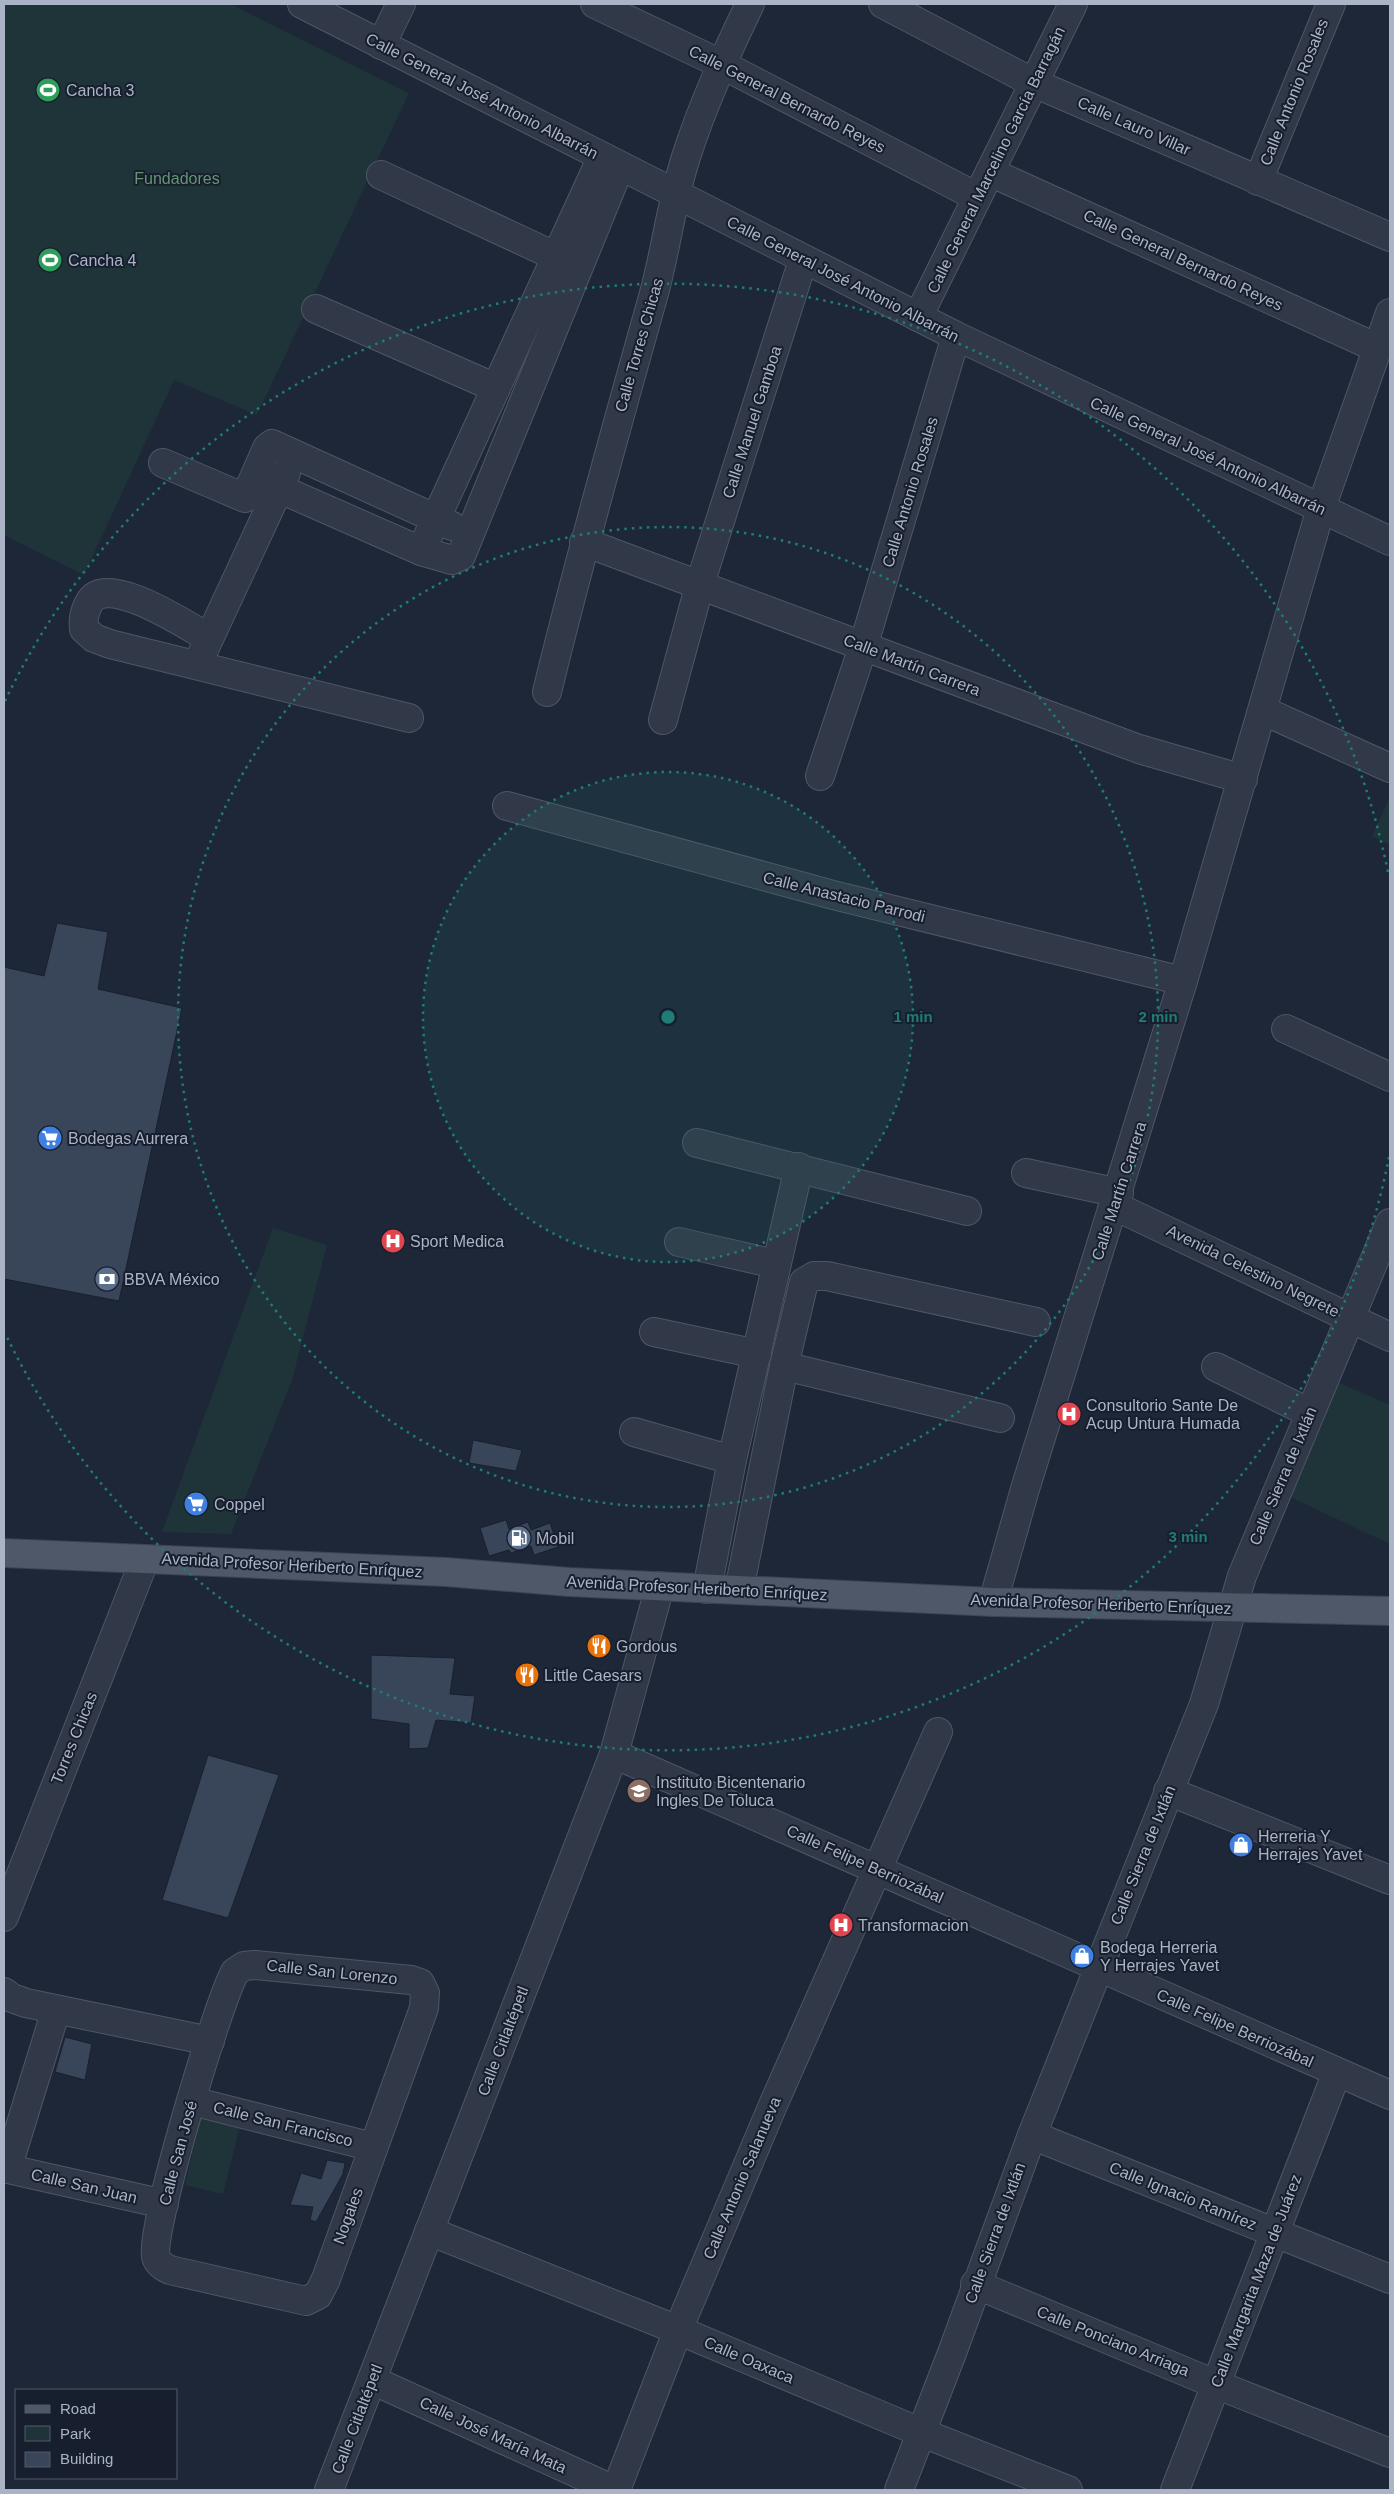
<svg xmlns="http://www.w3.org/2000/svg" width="1394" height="2494" font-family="Arial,sans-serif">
<rect width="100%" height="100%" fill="#1d2738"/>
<g fill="#1f3439">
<path d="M4,4h227l178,89 -152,322 -83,-35 -90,195 -80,-40z"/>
<path d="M1390,797v48l-18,-9z"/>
<path d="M273,1228l54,17 -35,135 -61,154 -69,-2z"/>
<path d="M1337,1382l53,23v139l-102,-48z"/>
<path d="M201,2117l39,9 -17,68 -38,-9z"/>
</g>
<g fill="#394559" stroke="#19202f">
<path d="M57,923l51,9 -10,57 84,19 -63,293 -115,-22v-312l40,9z"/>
<path d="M473,1440l49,10 -6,21 -47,-8z"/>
<path d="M506,1520l3,9 19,-7 3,8 19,-7 8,24 -24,8 -3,-9 -20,7 -2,-3 -20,6 -9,-28z"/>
<path d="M371,1655l84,3 -5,36 25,2 -4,27 -35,-3 -8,28 -19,1v-25l-38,-5z"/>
<path d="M208,1755l71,20 -51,143 -66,-18z"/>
<path d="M65,2037l27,7 -7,36 -30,-8z"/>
<path d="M327,2160l18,3 -2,11 -27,48 -6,-2 3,-13 -23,-2 11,-32 20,6z"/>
</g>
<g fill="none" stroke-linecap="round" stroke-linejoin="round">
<defs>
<g id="minor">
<path d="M302,4l654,332 434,205"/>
<path d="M595,4l126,60 256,133"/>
<path d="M883,4l151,79 356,154"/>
<path d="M381,45l20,-41"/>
<path d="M990,172l387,176"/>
<path d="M381,175l191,89"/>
<path d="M1258,181l73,-177"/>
<path d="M316,309l180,79"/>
<path d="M918,317l155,-313"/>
<path d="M163,463l82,35 22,-50 5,-4 180,82"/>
<path d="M278,488l143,63 31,9 9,-4 159,-390"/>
<path d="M584,542l555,207 104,30"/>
<path d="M421,551l181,-394"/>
<path d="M209,638c-22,-12 -103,-67 -120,-35 -5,10 -6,16 -5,26l10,9 16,6 299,74"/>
<path d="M202,654l84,-181"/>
<path d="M547,692c32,-132 69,-264 106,-395 13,-46 18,-94 33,-140 17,-53 40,-103 64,-153"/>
<path d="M1264,711l126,57"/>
<path d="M663,720l37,-136 103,-324"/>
<path d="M820,776l43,-129 93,-311"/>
<path d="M507,806l326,89 350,86"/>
<path d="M1286,1029l104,48"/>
<path d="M697,1143l270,68"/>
<path d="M1026,1173l93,20"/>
<path d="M1115,1206l275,131"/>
<path d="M679,1242l96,22"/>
<path d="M654,1332l103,22"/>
<path d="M784,1366l216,52"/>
<path d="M1216,1367l94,46"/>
<path d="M634,1432l98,28"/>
<path d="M707,1589l25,-129 67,-293"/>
<path d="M739,1590l45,-224 20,-84 10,-6h13l209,46"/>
<path d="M993,1602l32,-113 158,-508 138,-473 69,-195"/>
<path d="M614,1754l776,341"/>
<path d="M1168,1791l222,89"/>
<path d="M4,1917l141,-358"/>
<path d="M255,1965l156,15 9,3 5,10 -1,15 -98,271 -8,16 -12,6 -136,-31c-6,-3 -12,-6 -14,-13 -7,-26 62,-255 79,-285l9,-6z"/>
<path d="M4,1992l8,6 14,5 184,38"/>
<path d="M192,2101l181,46"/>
<path d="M1032,2135l358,144"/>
<path d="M4,2168l160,36"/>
<path d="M7,2169l49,-159"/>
<path d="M429,2231l249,99 242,102 148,58"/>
<path d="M975,2284l240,100 175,69"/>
<path d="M372,2380l242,110"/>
<path d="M329,2490l285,-736 46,-168"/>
<path d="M616,2490l62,-160 95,-225 165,-373"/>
<path d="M899,2490l53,-137 80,-218 172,-431 38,-128 148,-353"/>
<path d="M1175,2490l162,-418"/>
</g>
<path id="major" d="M4,1553l442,19 123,10 424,20 397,9"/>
</defs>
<use href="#minor" stroke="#4f5667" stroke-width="30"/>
<use href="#major" stroke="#3b4252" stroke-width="30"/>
<use href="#minor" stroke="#313948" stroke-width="28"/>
<use href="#major" stroke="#4e5869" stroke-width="28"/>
</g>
<circle cx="668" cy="1017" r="245" fill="#1f7c77" fill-opacity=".12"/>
<g fill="none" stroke="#1f7c77" stroke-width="2.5" stroke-dasharray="2.5 5">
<circle cx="668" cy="1017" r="245"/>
<circle cx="668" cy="1017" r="490"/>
<path d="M1389 1157A735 735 0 0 1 5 1333M5 701A735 735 0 0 1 1389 877"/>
</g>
<defs>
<symbol id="stadium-disc" viewBox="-11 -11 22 22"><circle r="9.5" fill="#2e9e5b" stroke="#171e2d"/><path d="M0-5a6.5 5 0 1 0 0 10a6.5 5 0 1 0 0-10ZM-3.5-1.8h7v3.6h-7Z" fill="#fff"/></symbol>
<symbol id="supermarket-disc" viewBox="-11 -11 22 22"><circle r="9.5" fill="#3f7fe0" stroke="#171e2d"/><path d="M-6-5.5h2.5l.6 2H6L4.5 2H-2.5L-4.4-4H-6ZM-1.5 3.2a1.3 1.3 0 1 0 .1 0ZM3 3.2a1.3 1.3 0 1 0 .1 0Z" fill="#fff"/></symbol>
<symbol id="hospital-disc" viewBox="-11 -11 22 22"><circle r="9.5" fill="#e0444e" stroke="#171e2d"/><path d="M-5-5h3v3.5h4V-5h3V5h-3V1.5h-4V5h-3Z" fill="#fff"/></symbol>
<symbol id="bank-disc" viewBox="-11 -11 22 22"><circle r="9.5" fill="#5c6f8a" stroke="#171e2d"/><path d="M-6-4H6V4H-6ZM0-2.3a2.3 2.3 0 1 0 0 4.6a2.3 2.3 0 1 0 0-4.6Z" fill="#fff"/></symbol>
<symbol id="fuel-disc" viewBox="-11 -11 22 22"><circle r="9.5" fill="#5c6f8a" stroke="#171e2d"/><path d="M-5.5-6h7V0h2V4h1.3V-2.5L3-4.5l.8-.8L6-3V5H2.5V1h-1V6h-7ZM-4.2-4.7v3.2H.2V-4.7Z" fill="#fff"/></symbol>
<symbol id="restaurant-disc" viewBox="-11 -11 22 22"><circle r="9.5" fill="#e8710a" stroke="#171e2d"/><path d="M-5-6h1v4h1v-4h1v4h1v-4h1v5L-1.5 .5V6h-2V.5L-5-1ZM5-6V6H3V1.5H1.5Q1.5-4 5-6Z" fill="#fff"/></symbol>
<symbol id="school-disc" viewBox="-11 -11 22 22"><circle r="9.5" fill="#8d6e63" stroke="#171e2d"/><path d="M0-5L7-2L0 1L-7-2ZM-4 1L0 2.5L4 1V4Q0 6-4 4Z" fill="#fff"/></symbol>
<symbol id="shop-disc" viewBox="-11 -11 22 22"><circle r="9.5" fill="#3f7fe0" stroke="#171e2d"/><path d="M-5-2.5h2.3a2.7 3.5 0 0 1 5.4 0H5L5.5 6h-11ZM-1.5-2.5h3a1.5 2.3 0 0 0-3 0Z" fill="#fff"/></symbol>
</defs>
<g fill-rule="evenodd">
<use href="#stadium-disc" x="34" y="76" width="28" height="28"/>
<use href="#stadium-disc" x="36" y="246" width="28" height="28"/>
<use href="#supermarket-disc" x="36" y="1124" width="28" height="28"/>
<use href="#hospital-disc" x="379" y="1227" width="28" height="28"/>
<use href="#bank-disc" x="93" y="1265" width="28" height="28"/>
<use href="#hospital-disc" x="1055" y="1400" width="28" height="28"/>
<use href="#supermarket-disc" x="182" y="1490" width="28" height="28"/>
<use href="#fuel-disc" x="505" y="1524" width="28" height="28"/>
<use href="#restaurant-disc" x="585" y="1632" width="28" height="28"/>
<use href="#restaurant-disc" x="513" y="1661" width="28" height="28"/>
<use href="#school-disc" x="625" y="1777" width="28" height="28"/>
<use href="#shop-disc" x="1227" y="1831" width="28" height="28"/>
<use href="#hospital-disc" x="827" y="1911" width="28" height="28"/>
<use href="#shop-disc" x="1068" y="1942" width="28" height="28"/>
</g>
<g text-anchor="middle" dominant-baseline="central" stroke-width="4" stroke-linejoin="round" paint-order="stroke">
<g font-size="16" fill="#abb3c6" stroke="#171e2d" text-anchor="start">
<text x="66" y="90">Cancha 3</text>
<text x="68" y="260">Cancha 4</text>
<text x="68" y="1138">Bodegas Aurrera</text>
<text x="410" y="1241">Sport Medica</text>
<text x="124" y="1279">BBVA México</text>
<text x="1086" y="1405">Consultorio Sante De<tspan x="1086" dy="18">Acup Untura Humada</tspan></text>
<text x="214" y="1504">Coppel</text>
<text x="536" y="1538">Mobil</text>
<text x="616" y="1646">Gordous</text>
<text x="544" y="1675">Little Caesars</text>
<text x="656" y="1782">Instituto Bicentenario<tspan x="656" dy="18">Ingles De Toluca</tspan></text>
<text x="1258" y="1836">Herreria Y<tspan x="1258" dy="18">Herrajes Yavet</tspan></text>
<text x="858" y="1925">Transformacion</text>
<text x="1100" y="1947">Bodega Herreria<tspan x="1100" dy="18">Y Herrajes Yavet</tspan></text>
</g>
<g font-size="16" fill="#abb3c6" stroke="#171e2d">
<text transform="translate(1294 92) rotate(-68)">Calle Antonio Rosales</text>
<text transform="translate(482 96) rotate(27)">Calle General José Antonio Albarrán</text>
<text transform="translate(787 99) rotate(27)">Calle General Bernardo Reyes</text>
<text transform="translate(1134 126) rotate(24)">Calle Lauro Villar</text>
<text transform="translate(996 160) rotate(-64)">Calle General Marcelino García Barragán</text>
<text transform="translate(1183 260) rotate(25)">Calle General Bernardo Reyes</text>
<text transform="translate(843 279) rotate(27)">Calle General José Antonio Albarrán</text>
<text transform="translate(639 345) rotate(-74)">Calle Torres Chicas</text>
<text transform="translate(752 422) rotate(-72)">Calle Manuel Gamboa</text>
<text transform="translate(1208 456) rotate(25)">Calle General José Antonio Albarrán</text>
<text transform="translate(910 492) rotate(-73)">Calle Antonio Rosales</text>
<text transform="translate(912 665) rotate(21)">Calle Martín Carrera</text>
<text transform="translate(844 897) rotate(14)">Calle Anastacio Parrodi</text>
<text transform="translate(1119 1191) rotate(-72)">Calle Martín Carrera</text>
<text transform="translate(1253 1271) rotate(26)">Avenida Celestino Negrete</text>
<text transform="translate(1283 1476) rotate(-67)">Calle Sierra de Ixtlán</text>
<text transform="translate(292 1565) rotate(3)">Avenida Profesor Heriberto Enríquez</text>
<text transform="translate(697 1588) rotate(3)">Avenida Profesor Heriberto Enríquez</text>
<text transform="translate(1101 1604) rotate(2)">Avenida Profesor Heriberto Enríquez</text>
<text transform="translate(74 1738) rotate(-68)">Torres Chicas</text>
<text transform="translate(1143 1855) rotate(-68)">Calle Sierra de Ixtlán</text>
<text transform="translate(865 1864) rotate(24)">Calle Felipe Berriozábal</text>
<text transform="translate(332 1972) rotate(6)">Calle San Lorenzo</text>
<text transform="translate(1235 2028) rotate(24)">Calle Felipe Berriozábal</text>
<text transform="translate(503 2041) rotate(-69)">Calle Citlaltépetl</text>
<text transform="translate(283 2124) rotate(14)">Calle San Francisco</text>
<text transform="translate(178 2153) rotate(-75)">Calle San José</text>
<text transform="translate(742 2178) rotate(-67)">Calle Antonio Salanueva</text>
<text transform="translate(84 2186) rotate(13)">Calle San Juan</text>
<text transform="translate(1183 2196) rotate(22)">Calle Ignacio Ramírez</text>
<text transform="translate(348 2216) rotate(-70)">Nogales</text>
<text transform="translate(995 2233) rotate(-70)">Calle Sierra de Ixtlán</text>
<text transform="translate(1256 2281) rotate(-69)">Calle Margarita Maza de Juárez</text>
<text transform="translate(1113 2341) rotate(22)">Calle Ponciano Arriaga</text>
<text transform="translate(749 2360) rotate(23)">Calle Oaxaca</text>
<text transform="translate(357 2419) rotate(-69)">Calle Citlaltépetl</text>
<text transform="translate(493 2435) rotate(25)">Calle José María Mata</text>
</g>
<g font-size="16" fill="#619871" stroke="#171e2d">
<text x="177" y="178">Fundadores</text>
</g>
</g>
<circle cx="668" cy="1017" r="8" fill="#1f7c77" stroke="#171e2d" stroke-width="2.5"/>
<g font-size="15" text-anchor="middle" font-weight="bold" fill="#1f7c77" stroke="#171e2d" stroke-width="4" stroke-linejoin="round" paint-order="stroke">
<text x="913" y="1022">1 min</text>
<text x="1158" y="1022">2 min</text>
<text x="1188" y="1542">3 min</text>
</g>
<rect width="1394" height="2494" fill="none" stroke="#abb3c6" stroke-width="10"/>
<rect x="15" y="2389" width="162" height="90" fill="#171e2d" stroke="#525a6a"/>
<rect x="25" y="2405" width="25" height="8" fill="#4e5869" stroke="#525a6a"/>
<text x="60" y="2414" font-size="15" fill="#abb3c6">Road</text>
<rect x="25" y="2426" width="25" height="15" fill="#1f3439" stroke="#525a6a"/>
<text x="60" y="2439" font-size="15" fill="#abb3c6">Park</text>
<rect x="25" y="2452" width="25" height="15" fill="#394559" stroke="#525a6a"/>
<text x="60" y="2464" font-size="15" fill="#abb3c6">Building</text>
</svg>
